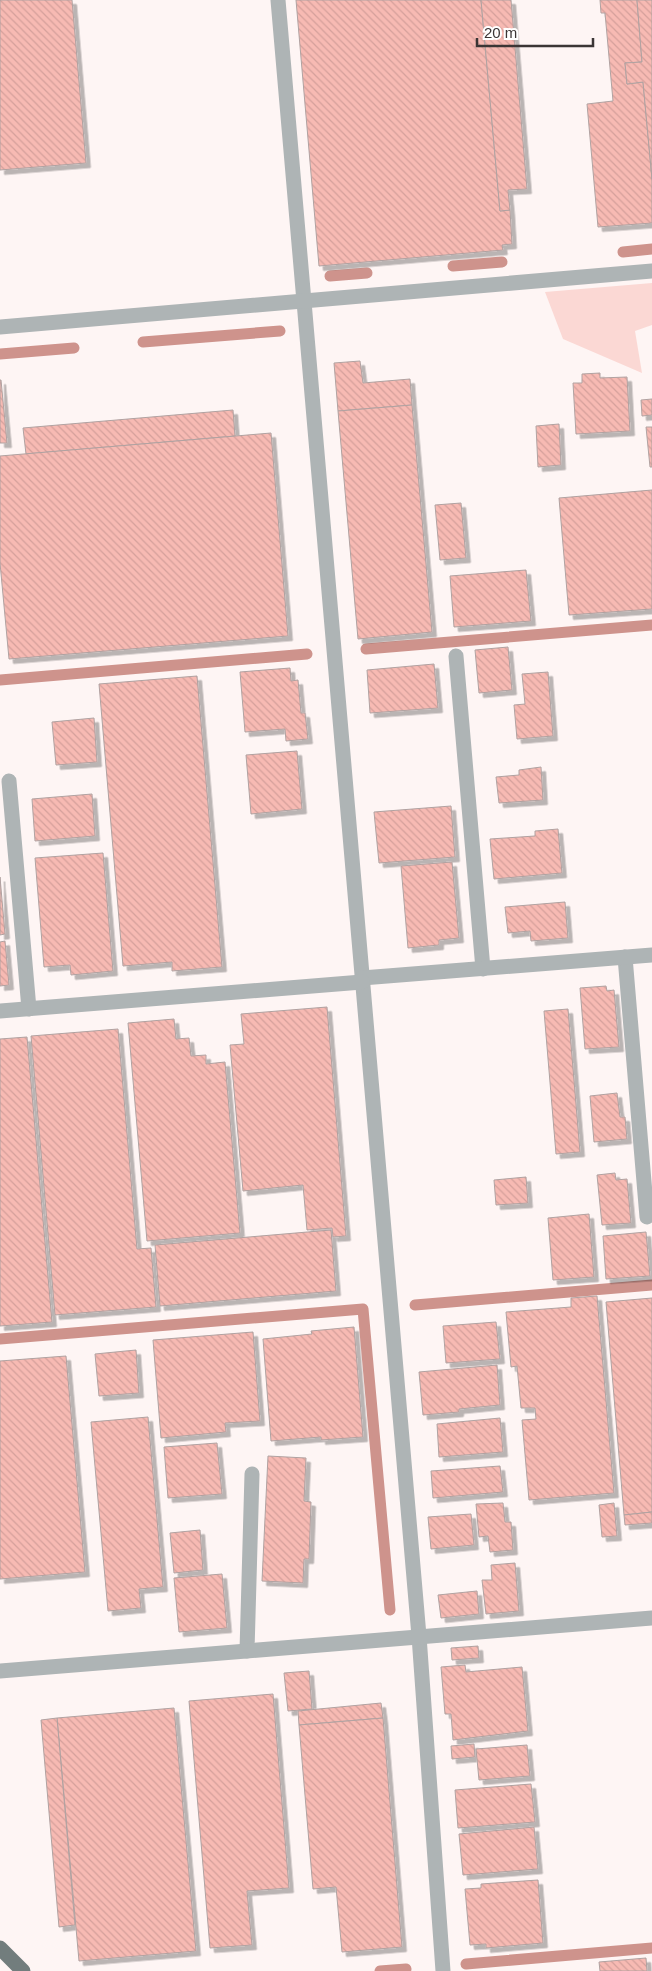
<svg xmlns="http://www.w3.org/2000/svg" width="652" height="1971" font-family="Helvetica,sans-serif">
<defs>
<pattern id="building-back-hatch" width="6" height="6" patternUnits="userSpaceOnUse" patternTransform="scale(1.25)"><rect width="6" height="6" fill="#f7bab3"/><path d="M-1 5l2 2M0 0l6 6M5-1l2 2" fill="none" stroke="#d5a09b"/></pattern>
<filter id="shadow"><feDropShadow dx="4.5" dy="4.5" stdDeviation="0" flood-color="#0004"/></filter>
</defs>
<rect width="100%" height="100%" fill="#fef5f4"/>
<path fill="#fbd8d4" d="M652,283v42l-17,6 7,42 -79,-34 -18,-47z"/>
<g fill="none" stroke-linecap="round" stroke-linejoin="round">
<g stroke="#ce938c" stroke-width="11">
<path d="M623,252l29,-3"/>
<path d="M453,266l49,-4"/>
<path d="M330,276l37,-3"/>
<path d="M143,342l137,-11"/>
<path d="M0,354l74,-6"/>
<path d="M366,649l286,-24"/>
<path d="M0,680l307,-26"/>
<path d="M415,1305l237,-20"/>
<path d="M0,1339l363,-30 27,301"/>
<path d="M466,1964l186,-16"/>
<path d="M380,1971l26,-2"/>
</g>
</g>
<g fill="url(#building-back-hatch)" stroke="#b0a2a1" filter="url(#shadow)">
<path d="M0,0h72l14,163 -86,7z"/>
<path d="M296,0h185l19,211 10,-1 2,34 -10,1 1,5 -184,16z"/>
<path d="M481,0h30l16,189 -19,1 2,20 -10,1z"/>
<path d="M600,0h37l5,62 -17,1 2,21 16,-2 9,97v44l-54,4 -11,-123 26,-3 -8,-88h-4z"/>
<path d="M637,0h15v179l-9,-97 -16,2 -2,-21 17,-1z"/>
<path d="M360,361l3,22 47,-4 2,26 -74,6 -4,-48z"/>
<path d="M600,373v5l27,-1 3,54 -54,3 -3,-51h9v-9z"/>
<path d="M0,380h1l6,63h-7z"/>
<path d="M652,399v16l-10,1 -1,-16z"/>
<path d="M412,405l20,227 -74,7 -20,-228z"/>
<path d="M233,410l2,26 -209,18 -3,-26z"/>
<path d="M559,424l2,41 -23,2 -2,-41z"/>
<path d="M646,427h6v40h-2z"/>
<path d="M271,433l17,203 -279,23 -9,-96v-107z"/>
<path d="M652,490v119l-83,6 -10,-117z"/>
<path d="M461,503l5,55 -26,2 -5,-55z"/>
<path d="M526,570l5,51 -77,6 -4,-51z"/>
<path d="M508,647l4,43 -33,3 -4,-43z"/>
<path d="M434,664l4,44 -68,5 -3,-43z"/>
<path d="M290,668l1,13 7,-1 3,33h4l3,26 -22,2 -1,-12 -40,3 -5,-60z"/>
<path d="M548,672l5,64 -36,3 -3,-34 11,-1 -3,-30z"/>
<path d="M197,676l25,291 -50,4v-9l-49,4 -24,-282z"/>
<path d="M94,718l3,44 -41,3 -4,-43z"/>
<path d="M297,751l5,58 -51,5 -5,-59z"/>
<path d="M541,767l2,33 -44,3 -3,-26 23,-2v-5z"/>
<path d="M92,794l3,42 -60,5 -3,-42z"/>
<path d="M451,806l4,51 -76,6 -5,-51z"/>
<path d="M558,829l4,44 -68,6 -4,-40 45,-3v-5z"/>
<path d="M103,853l10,118 -42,4 -1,-10 -26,2 -9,-109z"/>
<path d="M452,862l7,76 -20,2v5l-31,3 -7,-82z"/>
<path d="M0,877l5,57 -5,1z"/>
<path d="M565,902l3,36 -37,3 -1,-10 -22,2 -3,-26z"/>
<path d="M5,941l4,44 -9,1v-44z"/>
<path d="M606,986l1,5 7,-1 5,57 -34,2 -5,-61z"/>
<path d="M327,1007l19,229 -13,1 -1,-9 -25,2 -4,-45 -60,6 -13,-146 14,-1 -3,-30z"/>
<path d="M568,1009l12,143 -24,2 -12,-143z"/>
<path d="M174,1019l2,20 13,-1 2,18 15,-1v9l19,-2 15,171 -93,8 -19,-218z"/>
<path d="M118,1029l19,220 14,-1 5,59 -101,8 -24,-279z"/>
<path d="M27,1037l25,285 -52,4v-287z"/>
<path d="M617,1093l3,24h5l2,22 -33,3 -4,-46z"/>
<path d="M615,1173l1,7 11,-1 4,44 -29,2 -5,-50z"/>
<path d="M526,1177l2,26 -32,2 -2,-25z"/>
<path d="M589,1214l5,63 -41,3 -5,-62z"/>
<path d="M331,1230l5,61 -176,15 -5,-61z"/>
<path d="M646,1232l4,44 -44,3 -3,-43z"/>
<path d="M597,1296l17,197 -85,7 -7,-80 14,-1 -1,-11h-14l-4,-42 -6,1 -5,-55 65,-5v-9z"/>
<path d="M652,1298v214l-28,3 -18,-213z"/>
<path d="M496,1322l4,37 -54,4 -3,-37z"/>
<path d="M354,1327l9,110 -42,3v-3l-50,4 -8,-102 49,-5 -1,-3z"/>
<path d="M253,1332l7,89 -35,2 1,9 -65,6 -8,-98z"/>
<path d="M136,1350l3,43 -40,3 -4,-42z"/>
<path d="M66,1356l19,216 -85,7v-218z"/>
<path d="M497,1365l3,40 -41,4v3l-36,3 -4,-43z"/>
<path d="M148,1417l15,170 -24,2 2,19 -33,3 -17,-189z"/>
<path d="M500,1418l3,34 -64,5 -2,-33z"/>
<path d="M217,1443l5,51 -54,4 -4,-51z"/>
<path d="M268,1456l38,2 -2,43 7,1 -2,57h-5l-1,24 -41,-2z"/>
<path d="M500,1466l3,26 -70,6 -2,-27z"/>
<path d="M503,1503l2,19h6l2,28 -23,2 -2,-16 -9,1 -3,-33z"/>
<path d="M614,1503l3,33 -15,1 -3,-32z"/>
<path d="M652,1512v11l-27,2 -1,-10z"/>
<path d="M471,1514l3,31 -43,4 -3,-32z"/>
<path d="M200,1530l3,40 -29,3 -4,-40z"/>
<path d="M515,1563l4,48 -33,3 -4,-34h10l-1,-15z"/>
<path d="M222,1574l5,54 -48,4 -5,-54z"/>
<path d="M477,1591l2,23 -38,4 -3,-23z"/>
<path d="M478,1646l1,12 -27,2 -1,-12z"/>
<path d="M465,1665l1,7 56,-5 6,64 -75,9 -2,-26h-6l-4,-47z"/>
<path d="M309,1671l3,38 -24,2 -4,-38z"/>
<path d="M273,1694l16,194 -42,3 5,54 -42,3 -21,-247z"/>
<path d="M381,1703l2,15 -84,7 -1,-14z"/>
<path d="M174,1708l22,243 -117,10 -22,-243z"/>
<path d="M57,1718l18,207 -16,2 -18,-207z"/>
<path d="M383,1718l19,229 -60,5 -6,-65 -23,2 -14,-164z"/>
<path d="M474,1744l1,13 -23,2 -1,-13z"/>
<path d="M527,1745l3,31 -51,4 -3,-31z"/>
<path d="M531,1784l4,38 -77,6 -3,-38z"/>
<path d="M534,1827l4,42 -75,6 -4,-41z"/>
<path d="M538,1880l5,63 -57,5v-4l-16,1 -5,-56 16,-1v-4z"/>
<path d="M646,1958l1,13h-47l-1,-9z"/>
</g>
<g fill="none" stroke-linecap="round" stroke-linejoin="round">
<g stroke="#aeb4b5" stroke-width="15">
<path d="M456,656l27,313"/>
<path d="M9,781l20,228"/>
<path d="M625,957l22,260"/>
<path d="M247,1651l5,-177"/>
</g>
<g stroke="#aeb4b5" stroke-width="15">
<path d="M278,0l141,1636 24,335"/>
<path d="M0,327l652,-56"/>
<path d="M362,978l290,-23"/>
<path d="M0,1011l362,-29"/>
<path d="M0,1671l652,-53"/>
</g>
<path stroke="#727d7d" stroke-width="15" d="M0,1948l23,23"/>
</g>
<path d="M477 38v8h116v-8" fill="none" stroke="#3b3535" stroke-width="2.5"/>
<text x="484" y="38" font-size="15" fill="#3b3535" stroke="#ffffff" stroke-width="4" paint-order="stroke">20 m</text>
</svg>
